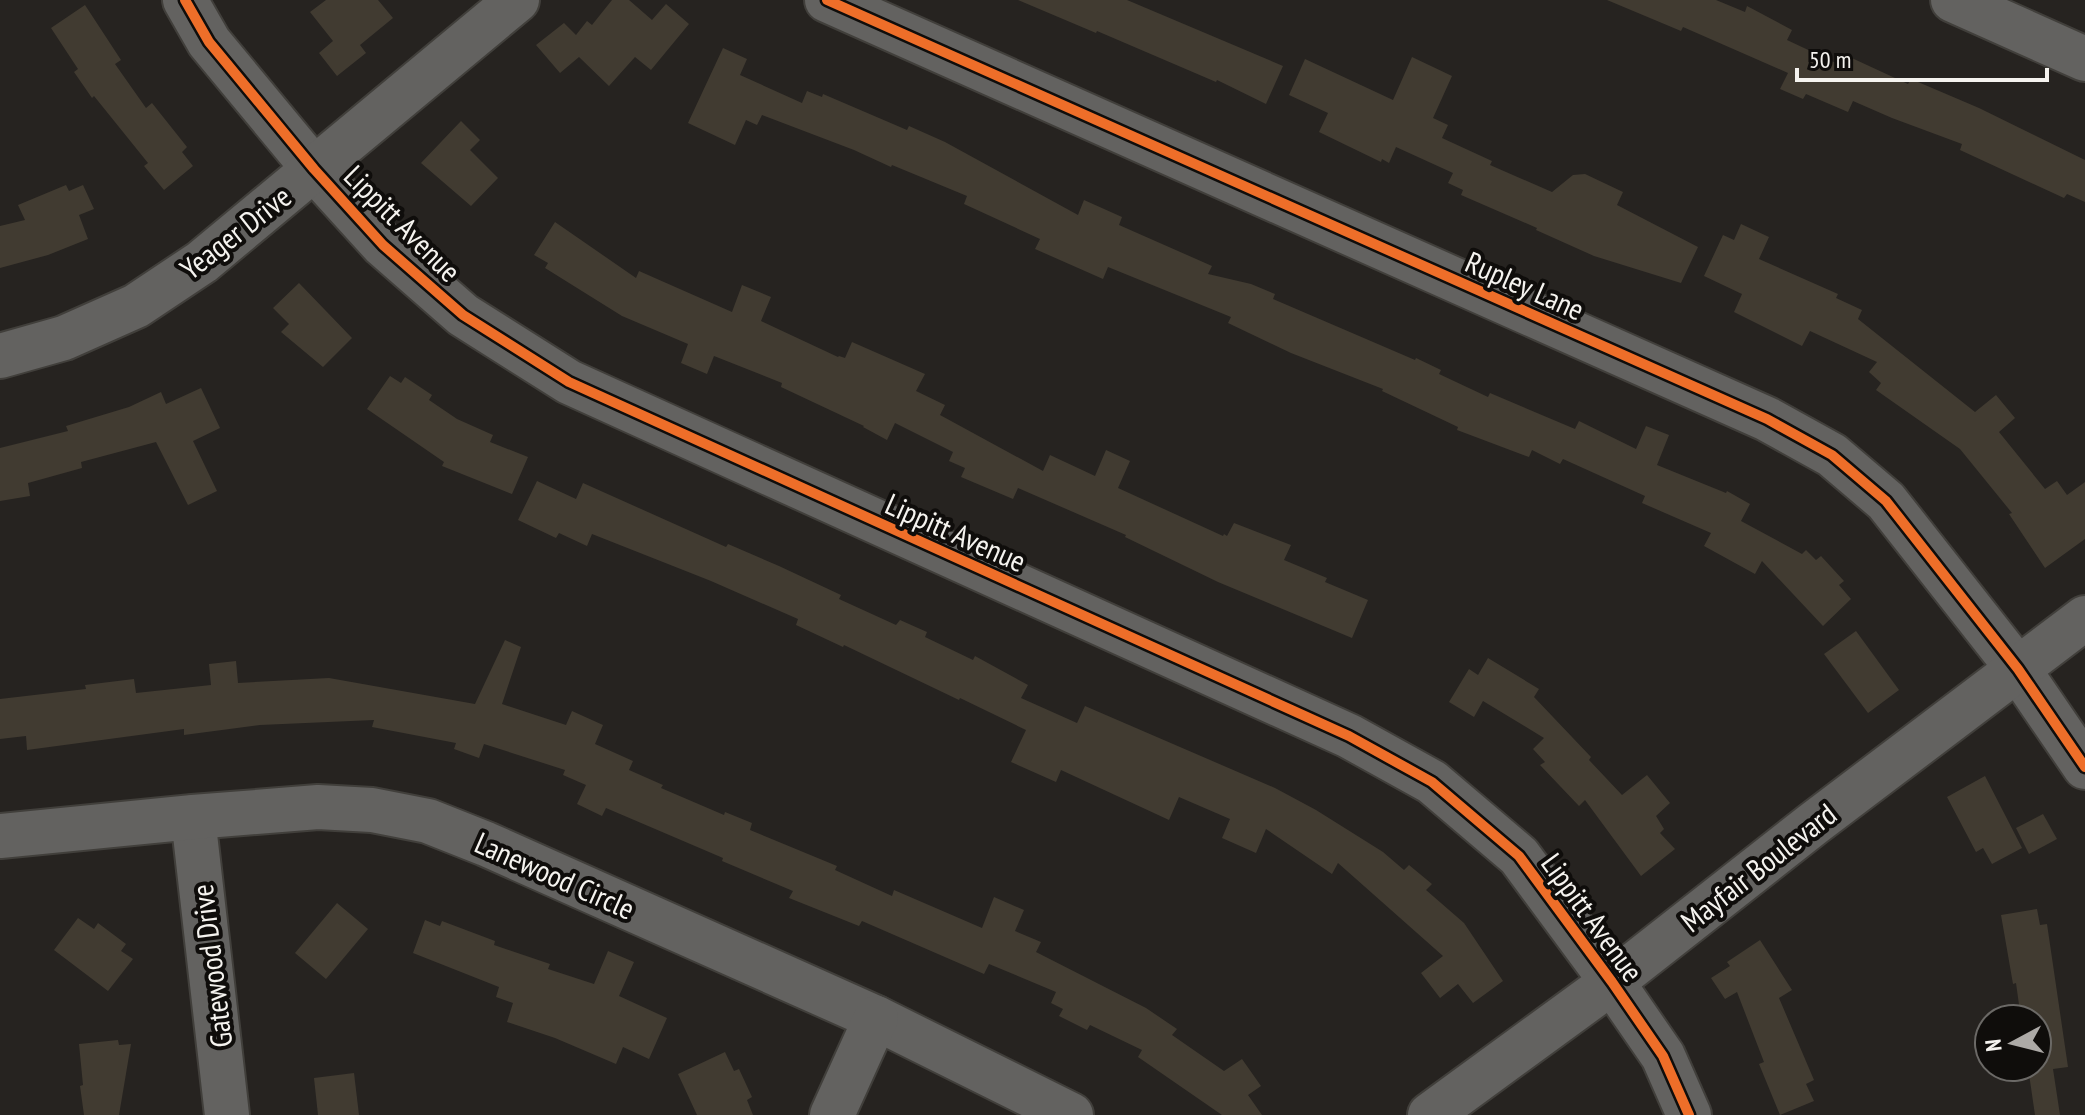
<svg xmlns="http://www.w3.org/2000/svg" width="2085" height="1115" font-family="'PT Sans Narrow',sans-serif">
<rect width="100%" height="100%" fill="#262320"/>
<g fill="#413b31">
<path d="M326,0h52l15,18 -33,27 6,8 -29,23 -18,-23 14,-12 -23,-29z"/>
<path d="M612,0h17l23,20 14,-16 23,20 -38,46 -16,-13 -26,29 -30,-29 -19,16 -24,-28 28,-22 12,12 11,-14 5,4z"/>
<path d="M1018,0h109l156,66 -17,38 -49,-24 -1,2 -119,-51 -1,2z"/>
<path d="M1607,0h109l29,12 2,-6 45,24 -5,10 49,23 5,-10 67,31 3,-5 68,29 106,52v42l-18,-8 -3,4 -104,-48 2,-6 -70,-26 -39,-17 -5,11 -42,-18 -3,5 -23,-10 8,-16 -105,-46 -2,4z"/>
<path d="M85,5l36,55 -6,4 31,44 6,-5 35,44 -5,5 11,14 -29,24 -20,-24 4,-3 -54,-67 -2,2 -18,-26 4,-3 -27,-41z"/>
<path d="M723,48l24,11 -7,16 62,28 5,-12 15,6 1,-3 84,36 2,-4 36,16 133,73 6,-15 38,17 -3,8 93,41 -4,8 43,10 24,10 -2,5 142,61 1,-2 25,12 -2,4 49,23 2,-4 85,36 4,-8 57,28 10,-23 23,9 -12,30 69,28 1,-2 23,13 -9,17 61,33 4,-4 10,10 5,-4 23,25 -5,4 12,14 -28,27 -61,-65 -7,13 -51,-28 7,-13 -69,-30 3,-7 -82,-37 -3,5 -28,-14 -3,7 -72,-27 1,-3 -76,-36 1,-2 -92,-36 -63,-30 3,-6 -123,-50 -5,12 -68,-30 5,-10 -76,-35 3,-8 -75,-31 -1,2 -37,-17 -92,-35 -5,10 -11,-5 -11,25 -47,-22z"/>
<path d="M1412,57l40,19 -19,42 15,7 -6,13 50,23 -2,4 62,27 21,-17 12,-1 38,18 -6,13 81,42 -17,36 -87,-27 -58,-26 1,-2 -76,-33 2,-5 -15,-7 5,-10 -57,-26 -7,16 -7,-4 -1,3 -62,-30 9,-19 -39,-18 16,-36 88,41z"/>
<path d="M461,121l19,19 -10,10 28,28 -27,28 -50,-43z"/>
<path d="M66,185l3,6 14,-6 11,24 -15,6 9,24 -40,16 -48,13v-42l25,-6 -7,-15z"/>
<path d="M555,222l81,56 3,-7 93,41 10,-27 29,12 -10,24 77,36 1,-1 6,2 7,-16 73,32 -9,17 29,14 -5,10 103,56 7,-16 45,21 11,-26 24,11 -12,27 105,48 1,-2 3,2 7,-13 57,22 -7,15 43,18 -2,4 43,18 -16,38 -134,-56 -93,-45 1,-2 -108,-47 -5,11 -52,-22 4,-9 -16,-7 4,-9 -58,-29 -8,17 -24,-13 1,-1 -83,-39 1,-4 -68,-27 -7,18 -26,-11 7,-19 -66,-28 -77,-48 3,-5 -14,-8z"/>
<path d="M1741,224l28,13 -10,22 79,35 -2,4 26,12 -4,9 117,93 21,-17 19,23 -16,14 46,57 12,-8 10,14 18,-13v57l-40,29 -36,-54 3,-1 -52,-64 -84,-59 5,-7 -12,-11 8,-10 -67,-31 -8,15 -68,-34 8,-18 -38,-18 19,-41 11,5z"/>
<path d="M299,283l53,55 -29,29 -42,-35 8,-8 -16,-16z"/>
<path d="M390,376l11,7 4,-6 27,18 -3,5 28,19 36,16 -3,7 38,15 -16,37 -70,-28 2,-4 -77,-53z"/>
<path d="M201,388l19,40 -27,13 24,50 -29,14 -32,-63 -75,20 1,6 -54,15 2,13 -30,5v-53l68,-17 -2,-5 63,-19 32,-15 5,12z"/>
<path d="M537,481l39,18 7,-16 143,64 2,-3 51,22 62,29 -2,4 57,26 4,-5 27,12 -2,5 48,23 2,-4 53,29 -7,13 56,25 8,-17 190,82 41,22 67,42 21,18 5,-5 23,19 -6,6 38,33 39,58 -30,22 -15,-19 -18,14 -19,-25 22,-17 -105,-93 -6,11 -66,-45 -10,24 -34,-15 8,-19 -51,-22 -10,23 -108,-50 -5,12 -45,-20 15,-32 -66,-32 -1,2 -115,-55 -1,2 -47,-22 2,-6 -87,-38 -119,-47 -5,12 -28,-13 -3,5 -38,-18z"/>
<path d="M1856,631l43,59 -31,23 -44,-59z"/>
<path d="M505,640l16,7 -19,57 64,21 6,-14 31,14 -8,19 38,17 -4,9 34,15 -2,3 63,27 1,-3 27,11 -2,7 87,36 -2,4 57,26 2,-6 88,38 12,-31 30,13 -9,21 26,11 -5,10 110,56 31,21 -5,6 52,36 18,-12 19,27 -13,9 14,20h-40l-84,-58 4,-7 -52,-25 -3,5 -28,-14 4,-7 -12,-6 5,-11 -67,-28 -5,10 -122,-53 -3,5 -70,-28 4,-7 -71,-30 1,-3 -117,-50 -4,8 -25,-12 9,-19 -23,-10 2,-5 -81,-26 -5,14 -25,-9 2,-6 -84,-16 2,-7 -114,5 -76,10v-6l-157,21 -1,-14 -26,3v-40l86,-10 -1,-4 49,-6 2,14 75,-8 -2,-21 27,-3 2,22 91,-5 146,26z"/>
<path d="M1488,658l51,31 -5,8 57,60 -2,3 33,35 25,-20 23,28 -14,13 8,13 -4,4 15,16 -34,27 -56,-76 -6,6 -39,-41 5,-3 -12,-13 11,-11 -61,-37 -9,16 -25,-15 20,-33 9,6z"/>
<path d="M1985,776l37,72 -30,16 -9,-16 -7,4 -29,-55z"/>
<path d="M2043,814l14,25 -28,15 -13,-26z"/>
<path d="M337,903l31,26 -42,50 -31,-26z"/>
<path d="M2037,909l3,16 7,-1 21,143 -15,2 7,46h-25l-7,-48h9v-48h-16l-5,-36 -3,1 -12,-69z"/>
<path d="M78,918l16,11 4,-6 28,21 -5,7 12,8 -25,32 -54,-41z"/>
<path d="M425,920l15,6 2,-5 53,20 -1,4 56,19 -2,5 46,15 14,-33 26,11 -15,34 48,22 -18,41 -26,-12 -7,17 -61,-26 -48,-16 6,-19 -17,-6 3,-10 -86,-34z"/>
<path d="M1760,940l32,50 -13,8 35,82 -8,4 8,17 -34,14 -21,-51 5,-2 -27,-70 -12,7 -14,-21 19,-12 -3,-4z"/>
<path d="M118,1040l1,5 12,-1 -12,71h-35l-4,-29 3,-1 -4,-41z"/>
<path d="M725,1052l9,19 5,-2 13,28 -5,3 6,15h-56l-19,-41z"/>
<path d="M354,1073l5,42h-41l-4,-37z"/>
</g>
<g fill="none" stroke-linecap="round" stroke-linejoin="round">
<defs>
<g id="minor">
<path d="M185,0l24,42 105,127 69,76 80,70 106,67 780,354 83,46 87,74 93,126 51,74 26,59"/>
<path d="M827,0l940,419 65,36 54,46 132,168 67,98"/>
<path d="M1953,0l132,59"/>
<path d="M0,356l64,-18 72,-32 66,-44 315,-262"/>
<path d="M193,817l34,298"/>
<path d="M0,836l193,-19 125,-10 54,3 56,11 58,23 390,174 195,97"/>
<path d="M832,1115l44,-97"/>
<path d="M1430,1115l182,-133 201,-158 272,-206"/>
</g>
</defs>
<use href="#minor" stroke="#413f3b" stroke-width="48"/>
<use href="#minor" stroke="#636260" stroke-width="44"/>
<defs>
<g id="cycleway">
<path d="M185,0l24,42 105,127 69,76 80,70 106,67 780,354 83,46 87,74 93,126 51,74 26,59"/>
<path d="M827,0l940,419 65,36 54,46 132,168 67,98"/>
</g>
</defs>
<use href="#cycleway" stroke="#0f0d0b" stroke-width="15"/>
<use href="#cycleway" stroke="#ee6e29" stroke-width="10"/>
</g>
<g text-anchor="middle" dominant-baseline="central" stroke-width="8" stroke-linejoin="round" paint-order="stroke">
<g font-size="30" fill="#f5f3ef" stroke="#0f0d0b">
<text transform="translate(403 223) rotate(45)">Lippitt Avenue</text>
<text transform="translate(235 232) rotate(-38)">Yeager Drive</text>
<text transform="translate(1525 285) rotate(24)">Rupley Lane</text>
<text transform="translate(956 532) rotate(24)">Lippitt Avenue</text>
<text transform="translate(1758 867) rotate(-38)">Mayfair Boulevard</text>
<text transform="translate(555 875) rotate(24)">Lanewood Circle</text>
<text transform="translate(1593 917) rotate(54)">Lippitt Avenue</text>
<text transform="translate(211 966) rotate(-97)">Gatewood Drive</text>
</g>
</g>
<g transform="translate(2013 1043) rotate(263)"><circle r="38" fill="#0f0d0b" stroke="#6b6966" stroke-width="2"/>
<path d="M0-6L14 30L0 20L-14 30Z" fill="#adaaa7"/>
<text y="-12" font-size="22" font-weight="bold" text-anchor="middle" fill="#f5f3ef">N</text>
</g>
<path d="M1797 68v12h250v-12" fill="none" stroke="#f5f3ef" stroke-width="4"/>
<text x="1809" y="68" font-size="24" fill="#f5f3ef" stroke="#0f0d0b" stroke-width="6" paint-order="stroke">50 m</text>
</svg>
